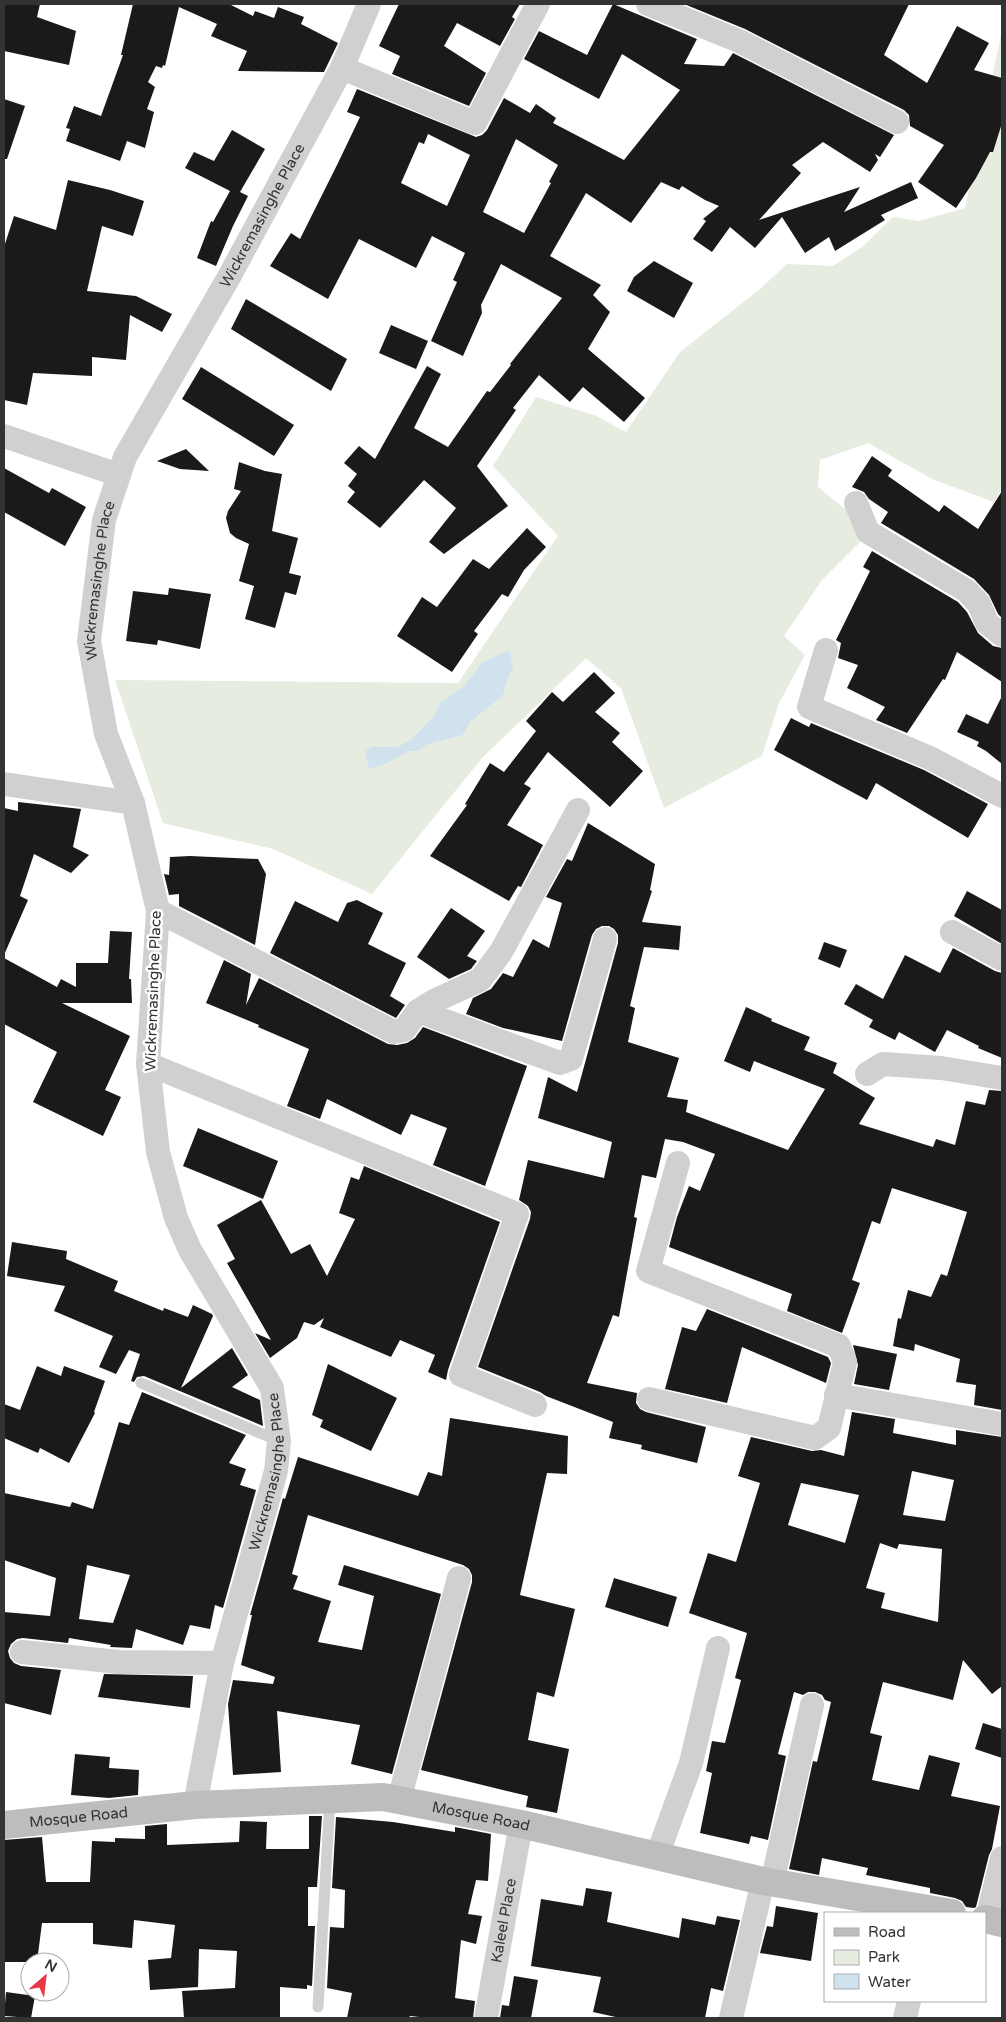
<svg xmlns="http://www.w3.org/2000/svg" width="1006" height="2022" font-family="'Varela Round',sans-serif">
<rect width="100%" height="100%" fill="#fff"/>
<path fill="#e6ecdf" d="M1002,30v459l-8,13 -62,-23 -64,-36 -48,17 -2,27 33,27 11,26 -40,40 -38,56 21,19 -26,48 -17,53 -98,52 -43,-120 -35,-30 -104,100 -110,136 -99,-45 -110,-26 -48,-143 343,3 100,-147 -65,-70 43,-69 58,18 32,17 54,-80 80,-63 27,-25 46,2 29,-19 31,-30 26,4 46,-13z"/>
<path fill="#cfe2ee" d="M510,650l3,19 -4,5 -6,21 -33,27 -7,13 -36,9 -8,7h-10l-24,13 -16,5 -4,-17 6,-5h27l14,-8 21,-22 7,-14 22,-15 21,-26z"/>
<g fill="#1a1a1a" fill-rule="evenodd">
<path d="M4,4h36l-3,13 39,14 -7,34 -65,-14z"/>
<path d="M133,4h96l24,12 2,-5 19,7 4,-11 26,10 -3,7 37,19 -14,29 -86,-1 9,-20 -36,-15 6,-12 -38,-17 -14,59 -2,-1 -1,3 -6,-2 -8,16 7,5 -8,22 7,3 -9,36 -18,-7 -7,20 -54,-20 4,-12 -4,-1 8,-22 27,10 22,-61h-2z"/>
<path d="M399,4h121l-8,13 3,2 -15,27 -43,-23 -13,23 42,27 -17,33 -77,-32 8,-18 -21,-10z"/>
<path d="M613,4l84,35 -13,25 40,2 9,-13 161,82 -14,22 -5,-3 3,6 -8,12 -47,-30 -31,23 9,8 -42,47 101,-33 -16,25 67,-30 7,16 -37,17 4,5 -50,31 -6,-14 -24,16 -23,-36 -27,31 -25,-21 -18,25 -19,-13 13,-18 -3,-2 16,-13 -14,-6 -23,-14 -3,4 -18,-8 -30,41 -45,-30 -36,63 51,29 -8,10 17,17 -22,37 57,49 -21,24 -41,-35 -13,15 -31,-27 -26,33 3,2 -39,56 31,40 -64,48 -15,-12 27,-34 -32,-28 -44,48 -33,-26 8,-10 -7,-6 9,-12 -13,-11 15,-17 16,13 52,-93 14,8 -27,54 34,19 39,-56 3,1 21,-27 -1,-1 52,-66 -61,-34 -20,41 1,8 -19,43 -32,-15 26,-59 -4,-2 12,-27 -33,-17 -16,32 -57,-29 -31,60 -58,-33 21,-33 9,6 37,-74 23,-48 -13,-5 10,-23 119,48 6,-2 5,-5 17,-32 26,15 6,-9 20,14 -3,5 71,37 56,-70 -58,-36 -23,45 -75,-40 15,-28 48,24zM428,134l42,21 -23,51 -46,-23 18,-41 5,2zM516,139l42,26 -9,17 2,1 -27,50 -41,-21z"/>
<path d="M684,4h225l-25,51 43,28 30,-57 32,17 -15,27 28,8v45l-9,29h-3l-14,26 -20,30 -38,-26 26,-37 -34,-19 -1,-11 -5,-5 -159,-81z"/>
<path d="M4,99l21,7 -18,53h-3z"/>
<path d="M232,130l33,19 -25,43 8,4 -15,30 -17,40 -19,-8 14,-37 2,1 17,-31 -45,-23 9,-16 20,9z"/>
<path d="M68,180l42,10 34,11 -11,35 -31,-10 -15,65 49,5 36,18 -10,18 -32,-17 -4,45 -34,-3v19l-59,-3 -6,32 -23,-5v-153l10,-31 42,14z"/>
<path d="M654,261l39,22 -19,35 -47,-27 7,-14z"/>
<path d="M246,299l101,60 -16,32 -100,-62z"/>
<path d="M391,325l37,16 -12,28 -37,-16z"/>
<path d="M201,367l93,58 -20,31 -92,-57z"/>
<path d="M186,449l23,22 -29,-2 -23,-8z"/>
<path d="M872,456l20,14 -4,6 51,36 5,-7 34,24 24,-38v127l-4,-4 -9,-19 -15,-16 -93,-56 7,-11 -19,-13 -5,-7 -12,-5z"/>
<path d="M239,462l26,9 17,3 -10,57 26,7 -9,35 12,3 -5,19 -11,-3 -10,36 -30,-9 9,-33 -15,-5 10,-37 -13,-6 -6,-5 -4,-15 2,-7 13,-20 -7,-2z"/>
<path d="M4,468l45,25 3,-5 34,19 -21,39 -61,-34z"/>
<path d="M527,528l19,19 -22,23 -16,27 -6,-3 -28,37 4,3 -26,38 -55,-36 25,-39 15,10 36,-48 16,10z"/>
<path d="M872,551l86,51 9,10 11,21 15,13 9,2v34l-45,-30 -12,28 -2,-1 -36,54 -31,-13 9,-13 -38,-19 11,-23 -20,-7 3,-15 -5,-3 34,-69 -7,-4z"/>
<path d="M169,588l42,6 -11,55 -42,-9 -1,5 -31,-4 7,-50 35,4z"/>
<path d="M594,672l21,21 -20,19 25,21 -8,9 31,29 -33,36 -62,-55 -24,32 7,4 -24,37 36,20 -22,42 -3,-1 -9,15 -79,-45 37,-51 -2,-1 25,-41 14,9 32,-41 -10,-10 26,-29 11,10z"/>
<path d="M1002,696v68l-16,-13 -9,-5 2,-4 -22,-10 9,-18 22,10z"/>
<path d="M791,718l18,9 2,-4 113,47 64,34 -20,34 -92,-55 -9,17 -93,-50z"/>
<path d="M18,802l63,7 -8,38 16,8 -18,18 -37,-19 -14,42 8,4 -24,55v-147l14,3z"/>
<path d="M588,823l67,41 -5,26 2,1 -10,31 39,4 -2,24 -35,-3 -14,59 5,2 -7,34 51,16 -12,39 21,3 -2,12 102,38 37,-61 -71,-28 -4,11 -26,-11 22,-54 26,12 -1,2 39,16 -6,13 33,13 -4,10 42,25 -16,26 74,23 3,-8 19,6 11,-44 19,4 4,-15 13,1v319l-28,-5 2,-20 -20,-3 4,-23 -45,-15 -1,7 -21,-5 5,-28 3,1 7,-29 23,7 10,-23 6,2 20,-64 -75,-24 -12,36 -8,-3 -20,59 8,3 -18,50 -55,-22 5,-17 -123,-47 8,-30 12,-31 11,5 15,-37 -32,-12 -18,-3 -9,39 -14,-3 -8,42 3,1 -18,99 -6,-2 -26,68 50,10 -1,10 4,6 6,3 60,15 -9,36 -56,-14 1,-4 -33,-7 4,-16 -67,-26 -6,-4 -62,-25 52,-148 1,-7 -3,-6 -9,-6 9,-40 76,18 8,-36 -74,-24 10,-41 29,15 41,-149v-8l-4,-6 -5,-3h-7l-6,3 -4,6 -30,106 -59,-13 -37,-14 7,-16 18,-9 12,-16 10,4 20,-38 16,9 13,-45 -16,-6 21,-38 5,2z"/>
<path d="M190,856l68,3 8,15 -11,71 -76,-39v-12l-10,1 -5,-21 5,1 1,-18z"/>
<path d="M967,891l35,19v34l-48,-28z"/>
<path d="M357,900l26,13 -15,31 38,19 -16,33 15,9 -9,13 -126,-65 25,-52 43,21 9,-19z"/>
<path d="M451,908l34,23 -18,25 10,5 -6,8 -22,10 -32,-22z"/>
<path d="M110,931l22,1 -3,47h2l1,24h-70l68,33 -25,54 16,7 -18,39 -70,-34 24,-50 -53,-28v-66l53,29 4,-8 15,8v-24h32z"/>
<path d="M824,942l23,8 -7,18 -22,-9z"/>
<path d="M953,948l42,23 7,2v85l-24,-10 1,-2 -32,-16 -12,22 -36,-20 -4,8 -26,-13 4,-7 -29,-16 12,-20 27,15 22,-44 35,18z"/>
<path d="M224,960l27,14 -5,31 13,-27 129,66 9,1 10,-2 8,-5 8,-11 104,39 -42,120 -52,-21 14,-37 -36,-14 -10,21 -74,-36 -7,20 -33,-13 22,-57 -51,-22 1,-2 -53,-22z"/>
<path d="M198,1128l80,33 -15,38 -80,-33z"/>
<path d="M364,1166l136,56 -52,148 -2,10 -18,-8 7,-17 -35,-15 -9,17 -71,-30 4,-9 -10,7 -10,-3 -7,16 -27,20 -15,-25 16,7 -44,-77 8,-4 -18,-34 44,-25 30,54 19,-10 17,32 28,-57 -16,-6 12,-36 8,3z"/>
<path d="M12,1242l55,9 -1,8 52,22 -4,10 49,20 1,-3 24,9 5,-12 19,9 1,2 -32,72 51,-40 16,27 -16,12 28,13 3,26 -119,-50 -7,1 -3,5 -3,-1 9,-27 -11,-4 -13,24 -17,-7 14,-31 -59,-25 11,-25 -58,-10z"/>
<path d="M707,1309l121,48 3,6 -5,20 -84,-36 -15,56 -62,-14 17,-62 14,4z"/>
<path d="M853,1345l44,9 -8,36 -35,-6 4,-19z"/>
<path d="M328,1364l69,34 -26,53 -51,-24 3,-7 -11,-5z"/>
<path d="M37,1366l24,10 3,-10 41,15 -11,31 1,1 -26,50 -29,-15 -2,5 -34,-15v-34l16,6z"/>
<path d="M142,1392l104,43 -17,28 17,6 -6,16 16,5 -33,118 -8,-3 -5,24 -20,-4 -7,20 -47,-16 -4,19 -22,-1 1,-2 -42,-7 -1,5 -45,-5 -6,1 -6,5 -3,7 2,7 4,5 7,3 40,4 -10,45 -47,-12v-91l46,4 6,-38 -52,-18v-67l66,14 2,-5 21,7 26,-87 10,3zM87,1565l43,10 -17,48 -34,-4z"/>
<path d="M852,1412l43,7 -2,14 63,12v-15l46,7v249l-10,8 -29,-34 -10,40 -70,-18 -13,51 12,3 -10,44 47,10 10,-35 31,8 -9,33 49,10 -8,43 -3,6 -13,52 -2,1 -8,-1 -4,-6 -7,-3 -25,-5v-5l-64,-13 2,-7 -46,-10 -3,17 -30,-6 24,-108 4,1 14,-60 -6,-2 -3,-5 -7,-3h-7l-5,3 -9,-3 -16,62 8,2 -18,84 -17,-4 -2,8 -49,-11 12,-60 -6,-2 6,-30 13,2 16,-63 -6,-2 12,-45 -58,-20 19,-60 28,9 24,-79 -22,-7 13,-39 61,14 9,-1 23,6zM912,1471l42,9 -9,41 -42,-6zM801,1483l58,12 -14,48 -57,-18zM880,1543l17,6 2,-5 43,5 -4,73 -57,-14 4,-15 -19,-5z"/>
<path d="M450,1418l118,18 -1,38 -20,-1 -27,122 55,14 -21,88 -17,-5 -9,48 41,9 -12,64 -31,-6 2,-11 -107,-26 51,-188v-7l-3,-6 -6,-4 -155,-50 -16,59 6,2 -5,13 38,12 -13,41 44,8 12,-54 -36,-11 6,-20 97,29 -49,180 -41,-10 9,-39 -83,-14 4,61 -48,3 -5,-71 5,-24 40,4 2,-7 -34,-12 11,-50h-2l33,-117 2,1 13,-42 120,39 10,-24 14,4z"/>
<path d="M614,1578l63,19 -9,30 -63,-20z"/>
<path d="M104,1674l89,2 -3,32 -92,-11z"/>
<path d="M983,1723l19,6v29l-27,-9z"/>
<path d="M75,1754l35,3 -1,11 30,2 -1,25 -29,3 -38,-3z"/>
<path d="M309,1816h13l-5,71h-9v39h7l-3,60 -5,-1v4l-27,-2v31h-96l-2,-27 53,-3 2,-37 -38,-2 -1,38 -48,3 -2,-30 23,-2 4,-33 -41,-5 -2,28 -39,-4v-21h-51l-5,39h-33v-122l38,-3 4,45h44l2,-41 23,1v-4l30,1v-13l22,-2v21l72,-3 1,-21 27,1 -1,27h43z"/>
<path d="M336,1817l57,5 62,10v-5l36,7 -3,47 -12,-1 -8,34 14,2 -6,28 -15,-4 -6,58 20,3 -2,17h-44l-19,-2 -1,2h-62l5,-25 -25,-5 3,-61 14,1 1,-38 -13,-2z"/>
<path d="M586,1888l26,4 -5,30 72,16 3,-20 33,7 2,-9 23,4 -17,71 -12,-3 -6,30h-85l-27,-6 8,-35 -70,-11 10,-67 42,7z"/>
<path d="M776,1906l42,7 -7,48 -51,-8 7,-27 6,1z"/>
<path d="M514,1976l24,4 -7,38h-31l2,-13 7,1z"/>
<path d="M6,1992l29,4 -4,22 -27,-2z"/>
</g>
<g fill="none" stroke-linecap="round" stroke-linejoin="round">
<g stroke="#d0d0d0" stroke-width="11">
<path d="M141,1383l138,58"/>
<path d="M318,2007l12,-208"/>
</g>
<g stroke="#d0d0d0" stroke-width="24">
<path d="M648,4l91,37 158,81"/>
<path d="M342,68l133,55 63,-119"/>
<path d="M4,436l115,39"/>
<path d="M856,503l12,29 99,59 12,13 8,19 15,12"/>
<path d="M826,650l-17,57 121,51 72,38"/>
<path d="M4,784l129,19"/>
<path d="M158,911l236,121 10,-2 14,-19 16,-10 46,-21 21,-28 77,-142"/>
<path d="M952,932l50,27"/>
<path d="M418,1011l142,52 11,-4 34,-120"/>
<path d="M148,1064l369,150 -56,161 74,30"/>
<path d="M867,1074l16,-10 58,4 61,10"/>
<path d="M836,1395l166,29"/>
<path d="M649,1399l166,39 14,-10 16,-66 -6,-16 -191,-75 30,-108"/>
<path d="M22,1652l97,10 103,1"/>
<path d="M399,1800l60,-222"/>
<path id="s1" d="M195,1805l27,-142 54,-192 3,-30 -7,-53 -82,-138 -14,-32 -18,-66 -10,-88 10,-153 -25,-108 -27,-69 -17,-93 15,-121 21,-63 104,-180 113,-209 27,-64"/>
<path d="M657,1856l34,-93 27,-115"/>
<path d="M772,1883l40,-178"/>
<path d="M987,1919l15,-61"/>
<path id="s2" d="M486,2018l35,-194"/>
<path d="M731,2018l32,-137"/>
<path d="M905,2018l4,-17"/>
</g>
<g stroke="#bdbdbd" stroke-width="28">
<path id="s3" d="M4,1825l191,-20 188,-8 138,27 242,57 189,32"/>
<path d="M985,1919l17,4"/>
</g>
</g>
<g text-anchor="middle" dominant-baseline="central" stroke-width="5" stroke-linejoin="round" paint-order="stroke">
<g font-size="15" fill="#333" stroke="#fff">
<text stroke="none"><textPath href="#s1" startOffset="1679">Wickremasinghe Place</textPath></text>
<text stroke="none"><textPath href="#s1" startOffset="1274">Wickremasinghe Place</textPath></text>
<text transform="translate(153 991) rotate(-88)">Wickremasinghe Place</text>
<text stroke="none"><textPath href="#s1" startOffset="342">Wickremasinghe Place</textPath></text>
<text stroke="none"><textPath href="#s3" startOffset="480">Mosque Road</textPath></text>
<text stroke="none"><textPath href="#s3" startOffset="75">Mosque Road</textPath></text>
<text stroke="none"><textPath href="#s2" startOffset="99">Kaleel Place</textPath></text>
</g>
</g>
<rect width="1006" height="2022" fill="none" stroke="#333333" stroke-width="10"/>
<rect x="824" y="1912" width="162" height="90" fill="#ffffff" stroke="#adadad"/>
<rect x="834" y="1928" width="25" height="8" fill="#bdbdbd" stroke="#adadad"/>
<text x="868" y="1937" font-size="15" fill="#333333">Road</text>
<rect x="834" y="1950" width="25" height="15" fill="#e6ecdf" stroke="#adadad"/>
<text x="868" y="1962" font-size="15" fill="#333333">Park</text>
<rect x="834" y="1974" width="25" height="15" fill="#cfe2ee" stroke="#adadad"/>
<text x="868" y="1987" font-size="15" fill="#333333">Water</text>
<g transform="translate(45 1977) rotate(28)"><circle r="24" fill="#ffffff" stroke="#adadad"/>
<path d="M0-4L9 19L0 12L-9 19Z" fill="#e63946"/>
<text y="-8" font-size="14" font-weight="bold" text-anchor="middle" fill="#333333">N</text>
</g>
</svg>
